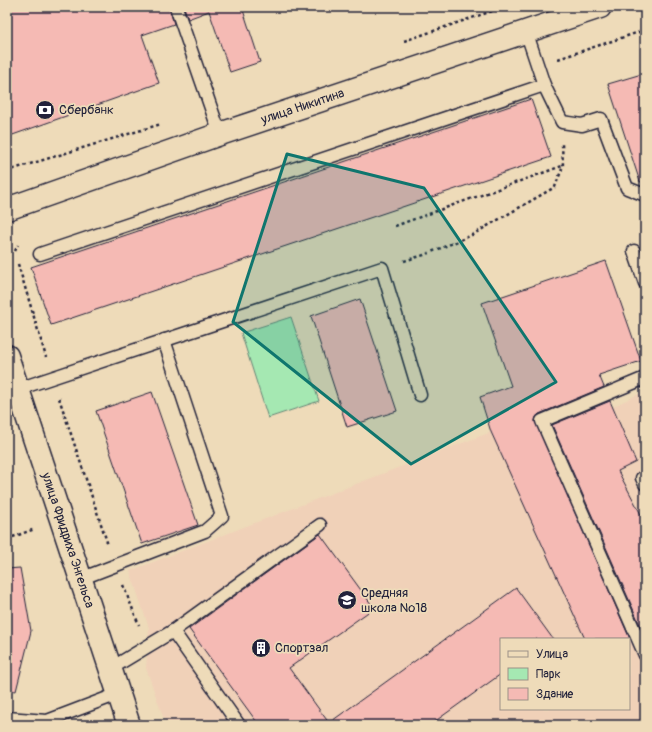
<svg xmlns="http://www.w3.org/2000/svg" width="652" height="732" font-family="Pangolin,sans-serif">
<rect width="100%" height="100%" fill="#eedbb9"/>
<filter id="ink" filterUnits="userSpaceOnUse"><feTurbulence type="fractalNoise" baseFrequency=".025" numOctaves="2"/><feDisplacementMap in="SourceGraphic" scale="8" xChannelSelector="R" yChannelSelector="G"/><feConvolveMatrix kernelMatrix="1 2 1 2 8 2 1 2 1" color-interpolation-filters="sRGB"/></filter>
<g filter="url(#ink)">
<path fill="#f0d1b8" fill-rule="evenodd" d="M573,362l39,45 33,-16v334h-479l-20,-57 3,-40 -19,-57 361,-139 -11,-35zM501,639h128v70h-128z"/>
<path fill="#a5e8b2" stroke="#648576" d="M291,317l28,84 -51,17 -27,-85z"/>
<g fill="#f5bab4" stroke="#22223b">
<path d="M7,7h162l5,17 -32,11 17,48 -152,54z"/>
<path d="M184,7h58l18,55 -30,10 -21,-61 -21,8z"/>
<path d="M645,73v108l-5,1 -32,-98z"/>
<path d="M531,99l20,58 -500,168 -20,-58z"/>
<path d="M606,261l35,100 -42,14 5,12 -65,27 -3,3 -1,4 95,218h-45l-94,-207 -11,-35 31,-11 -29,-83z"/>
<path d="M360,299l37,112 -50,16 -36,-111z"/>
<path d="M152,392l46,133 -56,19 -46,-133z"/>
<path d="M610,401l26,61 -18,9 27,51v114l-93,-211z"/>
<path d="M320,534l54,74 -85,60 40,55 187,-135 37,51h-52v35l-71,51h-171l-70,-96z"/>
<path d="M20,568l11,63 -15,60 -9,-1v-121z"/>
</g>
<g fill="none" stroke-linecap="round" stroke-linejoin="round">
<defs>
<g id="lane">
<path d="M176,7l44,127"/>
<path d="M544,85l18,37 20,3 19,-6 26,69 18,7"/>
<path d="M634,251l11,32"/>
<path d="M40,254l504,-169 -18,-54"/>
<path d="M645,378l-103,43 103,234"/>
<path d="M18,389l364,-121 38,127"/>
<path d="M642,478l3,6"/>
<path d="M80,579l125,-48 17,-15 -58,-176"/>
<path d="M173,631l66,94"/>
<path d="M110,669l63,-38 147,-106"/>
<path d="M7,718l40,3 71,-27"/>
</g>
<g id="secondary">
<path id="s1" d="M7,209l213,-75 380,-127"/>
<path id="s2" d="M7,356l122,369"/>
</g>
</defs>
<use href="#lane" stroke="#22223b" stroke-width="15"/>
<use href="#secondary" stroke="#22223b" stroke-width="25"/>
<g stroke="#22223b" stroke-width="2.5" stroke-dasharray="3 3" stroke-linecap="butt">
<path d="M404,41l100,-34"/>
<path d="M558,59l87,-29"/>
<path d="M7,171l154,-47"/>
<path d="M395,226l167,-60"/>
<path d="M15,251l3,-6"/>
<path d="M404,261l20,-6 46,-19 85,-49 8,-21 -1,-22"/>
<path d="M18,264l28,93"/>
<path d="M59,398l49,147"/>
<path d="M7,539l28,-10"/>
<path d="M123,585l16,40"/>
</g>
<use href="#lane" stroke="#eedbb9" stroke-width="12"/>
<use href="#secondary" stroke="#eedbb9" stroke-width="22"/>
</g>
</g>
<path fill="#0f766e" fill-opacity="0.2" stroke="#0f766e" stroke-width="3" stroke-linejoin="round" d="M287,154l137,34 132,194 -145,82 -178,-142z"/>
<defs>
<symbol id="bank-disc" viewBox="-11 -11 22 22"><circle r="9.5" fill="#22223b" stroke="#eedbb9"/><path d="M-6-4H6V4H-6ZM0-2.3a2.3 2.3 0 1 0 0 4.6a2.3 2.3 0 1 0 0-4.6Z" fill="#fff"/></symbol>
<symbol id="school-disc" viewBox="-11 -11 22 22"><circle r="9.5" fill="#22223b" stroke="#eedbb9"/><path d="M0-5L7-2L0 1L-7-2ZM-4 1L0 2.5L4 1V4Q0 6-4 4Z" fill="#fff"/></symbol>
<symbol id="building-disc" viewBox="-11 -11 22 22"><circle r="9.5" fill="#22223b" stroke="#eedbb9"/><path d="M-4-6H4V6H1V3H-1V6H-4ZM-2.5-4.3h1.7v1.8h-1.7ZM.8-4.3h1.7v1.8H.8ZM-2.5-1h1.7V.8h-1.7ZM.8-1h1.7V.8H.8Z" fill="#fff"/></symbol>
</defs>
<g fill-rule="evenodd">
<use href="#bank-disc" x="34" y="99" width="22" height="22"/>
<use href="#school-disc" x="336" y="589" width="22" height="22"/>
<use href="#building-disc" x="250" y="637" width="22" height="22"/>
</g>
<g text-anchor="middle" dominant-baseline="central" stroke-width="3.5" stroke-linejoin="round" paint-order="stroke">
<g font-size="13" fill="#22223b" stroke="#eedbb9">
<text stroke="none"><textPath href="#s1" startOffset="313">улица Никитина</textPath></text>
<text stroke="none"><textPath href="#s2" startOffset="194">улица Фридриха Энгельса</textPath></text>
</g>
<g font-size="13" fill="#22223b" stroke="#eedbb9" text-anchor="start">
<text x="59" y="110">Сбербанк</text>
<text x="361" y="593">Средняя<tspan x="361" dy="15">школа №18</tspan></text>
<text x="275" y="648">Спортзал</text>
</g>
</g>
<rect width="652" height="732" fill="none" stroke="#eedbb9" stroke-width="24"/>
<rect x="12" y="12" width="628" height="708" fill="none" stroke="#22223b" stroke-width="1.5" filter="url(#ink)"/>
<rect x="500" y="638" width="130" height="72" fill="#eedbb9" stroke="#9c9187"/>
<rect x="508" y="651" width="20" height="6" fill="#eedbb9" stroke="#9c9187"/>
<text x="536" y="658" font-size="12" fill="#22223b">Улица</text>
<rect x="508" y="668" width="20" height="12" fill="#a5e8b2" stroke="#9c9187"/>
<text x="536" y="678" font-size="12" fill="#22223b">Парк</text>
<rect x="508" y="688" width="20" height="12" fill="#f5bab4" stroke="#9c9187"/>
<text x="536" y="698" font-size="12" fill="#22223b">Здание</text>
</svg>
